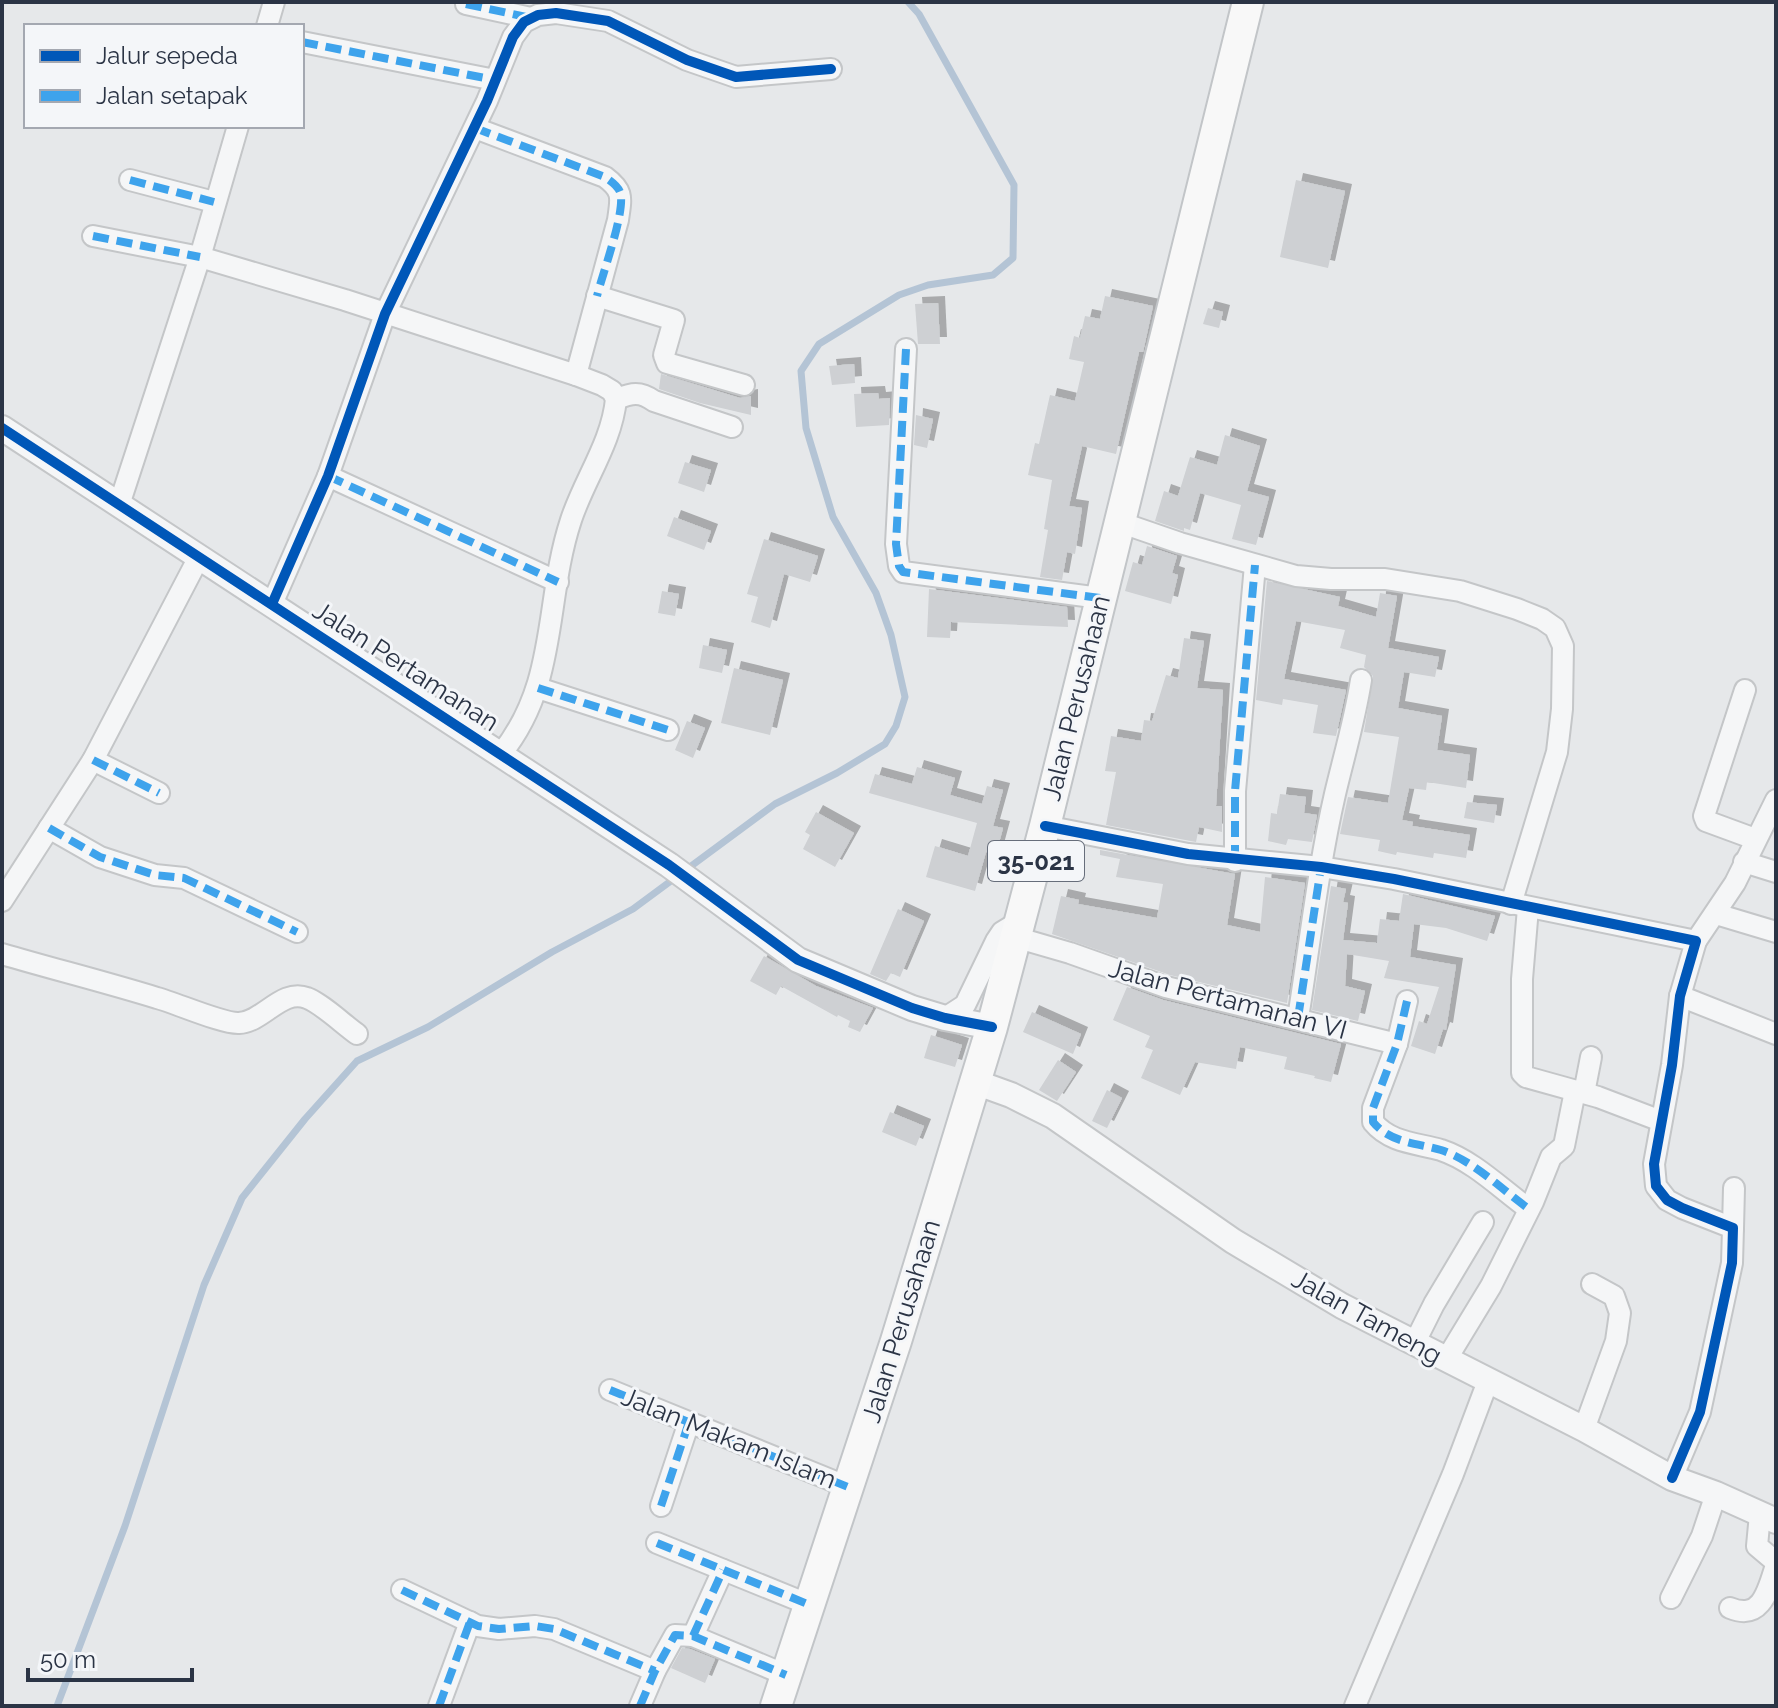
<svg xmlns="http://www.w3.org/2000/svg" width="1778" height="1708" font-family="Raleway,sans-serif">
<defs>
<filter id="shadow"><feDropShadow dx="7" dy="-7" stdDeviation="0" flood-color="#0004"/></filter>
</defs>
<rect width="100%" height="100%" fill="#e6e8ea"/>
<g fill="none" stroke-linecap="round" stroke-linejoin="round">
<path stroke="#b4c4d5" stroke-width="7" d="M57,1706l68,-180 79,-241 38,-87 63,-79 52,-58 71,-34 124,-75 81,-43 142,-105 62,-31 48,-29 11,-18 9,-29 -14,-62 -15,-42 -43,-76 -27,-89 -5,-57 18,-27 80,-49 29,-10 65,-10 20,-17 1,-73 -95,-171 -11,-12"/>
</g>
<g fill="#ced0d3" filter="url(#shadow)">
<path d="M1296,180l49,11 -17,77 -48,-11z"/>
<path d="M1105,296l48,10 -10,46h-4l-23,102 -34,-8 -13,60 13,2 -7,46 -8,-2 -5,28 -22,-3 8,-47 -4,-1 8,-49 -24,-5 7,-32 4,1 11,-49 25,6 9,-39 -15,-3 5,-23 6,2 5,-22 15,3z"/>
<path d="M938,303l2,41h-22l-3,-40z"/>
<path d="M1208,308l15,4 -4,16 -16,-4z"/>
<path d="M854,364l1,19 -23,2 -3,-19z"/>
<path d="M661,374l79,24 11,-2v19l-51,-12 -41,-14z"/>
<path d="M878,393l1,6 11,-1 -1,27 -33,2 -2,-33z"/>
<path d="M916,415l17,4 -6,29 -13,-3z"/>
<path d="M1225,435l35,11 -13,45 22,6 -13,48 -24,-6 9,-34 -41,-12 -10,37 -6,-2v3l-29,-10 9,-30 14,5 12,-39 27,8z"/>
<path d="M685,462l26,8 -7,22 -26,-9z"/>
<path d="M674,517l37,14 -7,19 -37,-14z"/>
<path d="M764,539l54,17 -8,26 -26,-8 -14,54 -19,-6 7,-25 -11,-3z"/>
<path d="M1147,546l30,10 -5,17 6,2 -7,29 -46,-13 8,-29 9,3z"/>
<path d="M1267,581l73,16 -2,9 38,11 4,-24 17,3 -9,52 51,9 -4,20 -31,-5 -6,36 44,8 -5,34 33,5 -4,33 -39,-6 -1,8 -17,-2 -7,32 11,2 -1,4 58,9 -4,23 -32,-5 -1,5 -36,-6 -1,3 -18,-4 2,-11 -40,-6 8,-37 40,6 11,-66 -35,-5 9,-56 -9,-9 2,-12 -26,-7 5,-18 -49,-9 -12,58 62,11 -10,46 -23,-3 5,-28 -35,-6 -1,6 -26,-5z"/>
<path d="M929,589l138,18 1,20 -117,-5 -1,16 -23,-1z"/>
<path d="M662,591l17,3 -4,22 -17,-3z"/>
<path d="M1184,638l20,3 -7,47 26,2 -7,116h6v26l-23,-5 -3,15 -90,-17 10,-53 -11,-1 6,-35 30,5 3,-21 8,1 14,-46 12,3z"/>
<path d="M703,645l24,5 -5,23 -23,-5z"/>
<path d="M734,668l49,12 -13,55 -49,-12z"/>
<path d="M687,721l18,7 -12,30 -18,-8z"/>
<path d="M917,767l38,11 -5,17 32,9 5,-18 16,4 -10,36 10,2 -7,26 -10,-2 -11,39 -49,-14 9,-31 33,10 9,-33 -108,-30 6,-19 37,10z"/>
<path d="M1280,794l26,3 -2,16 13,2 -5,27 -24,-3 -2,6 -18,-4 3,-28 6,1z"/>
<path d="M1467,802l30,3 -3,18 -30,-5z"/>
<path d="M816,812l38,21 -19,34 -32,-18 7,-14 -5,-3z"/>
<path d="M1100,850l135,24 -8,51 33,7 5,-55 40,6 -18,120 -117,-28 -118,-41 9,-38 18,4 -1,4 79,14 6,-34 -47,-7 4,-18 -20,-4z"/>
<path d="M1331,886l15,3 -3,13 5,1 -5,37 34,3 3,-24 19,2 4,-27 92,22 -8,25 -41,-13 -32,-4 -4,33 46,8 -10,65 -3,-1 -8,25 -24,-8 8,-25 8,3 12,-37 -55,-9 5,-17 -42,-7 -2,32 20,5 -7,30 -46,-11z"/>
<path d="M898,909l26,12 -24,56 -9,-4 -5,8 -16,-7z"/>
<path d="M764,956l52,30 57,22 -13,24 -12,-5 2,-6 -12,-6 -1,2 -56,-31 -5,9 -26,-14z"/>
<path d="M1127,987l36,13 178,44 -10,38 -17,-4 1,-2 -31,-7 3,-12 -47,-10 -4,22 -41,-7 -15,33 -39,-17 12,-28 -8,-3 5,-11 -37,-16z"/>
<path d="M1032,1012l49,22 -8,20 -50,-22z"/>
<path d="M931,1035l31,10 -7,22 -31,-9z"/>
<path d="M1058,1060l18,12 -19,29 -18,-11z"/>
<path d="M1107,1090l15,8 -15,30 -15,-7z"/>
<path d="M890,1112l34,14 -8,20 -34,-14z"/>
<path d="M682,1648l8,1 25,10 -10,24 -34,-15z"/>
</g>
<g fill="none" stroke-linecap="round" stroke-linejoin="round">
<defs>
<g id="minor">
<path d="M466,4l65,14"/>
<path d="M267,26l7,-24"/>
<path d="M302,42l193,38"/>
<path d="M475,128l130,49c19,14 16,21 13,43l-42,155"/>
<path d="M130,180l84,22"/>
<path d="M93,236l107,21 145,43 231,75 26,10 10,6 4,8c-4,43 -32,81 -45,121 -27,82 -12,162 -70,234"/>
<path d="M597,296l77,24 -10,35 3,8 77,22"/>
<path d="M906,349l-10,195 3,22 4,6 197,26"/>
<path d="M616,399c16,-6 24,-8 38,2l78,26"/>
<path d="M328,476l230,106"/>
<path d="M119,505l81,-248 38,-131"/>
<path d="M1119,522l61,21 116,33 35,3h54l75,12 57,18 25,10 13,9 8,18 -1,63 -5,43 -46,152"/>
<path d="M272,604l56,-128 57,-162 102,-213 26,-64 11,-15 14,-7 18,-2 52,8 79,39 49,17 95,-8"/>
<path d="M538,688l130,42"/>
<path d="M1745,690l-41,126 2,5 49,18"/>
<path d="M93,760l66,33"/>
<path d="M1045,826l143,28 133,13 73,12 302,62 -16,55 -8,69 -18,99 2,22 11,14 15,8 51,20 -1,35 -32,149 -28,66"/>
<path d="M49,828l51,29 55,18 29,3 113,54"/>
<path d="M1235,861v-70l20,-226"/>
<path d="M1744,862l32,10"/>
<path d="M2,901l91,-141 106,-203"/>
<path d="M1528,908l-6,71v94l4,4 72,20 63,24"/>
<path d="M1716,914l60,18"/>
<path d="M1015,937l55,16 96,34 231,57"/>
<path d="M1696,941l39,-58 41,-83"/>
<path d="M2,954c51,15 103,28 155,44 19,5 66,26 82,25 24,-1 43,-35 68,-25 14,5 36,26 50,36"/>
<path d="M1680,996l96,38"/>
<path d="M1407,1001l-10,43 -24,64v14c17,21 44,21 68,28 33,11 60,39 88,59"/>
<path d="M945,1018l20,-13 31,-64 6,-9 18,-11"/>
<path d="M1298,1018c12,-75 20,-150 37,-224 9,-38 20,-75 26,-114"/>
<path d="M1584,1093l7,-36"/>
<path d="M1733,1228l1,-40"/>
<path d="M1414,1344l20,-40 49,-82"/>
<path d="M1446,1360l45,-74 42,-84 18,-45 13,-11 11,-55"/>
<path d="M610,1390l238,97"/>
<path d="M1584,1429l32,-88 4,-28 -6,-17 -22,-12"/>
<path d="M661,1506l28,-84"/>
<path d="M1760,1514l-3,32 19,16"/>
<path d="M657,1543l153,62"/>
<path d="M402,1590l76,36 21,3 36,-3 19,3 101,42"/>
<path d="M1671,1598l31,-62 14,-42"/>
<path d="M1730,1608c32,13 38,-18 46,-43"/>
<path d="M693,1636l30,-66"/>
<path d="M439,1706l31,-84"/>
<path d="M640,1706l15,-35 20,-36 18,1 93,39"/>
<path d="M1355,1706l98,-232 35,-93"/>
</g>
<g id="tertiary">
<path d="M2,428l667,437 129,95 114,48 33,10 47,9"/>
<path d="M975,1082l36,13 42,21 180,125 109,65 242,123 88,49 44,16 60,27"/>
</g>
<path id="primary" d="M776,1706l120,-365 96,-314 53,-201 203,-824"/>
</defs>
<use href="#minor" stroke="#c4c6c8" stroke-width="24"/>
<use href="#tertiary" stroke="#c4c6c8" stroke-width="28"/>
<use href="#primary" stroke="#c2c5c8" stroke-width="34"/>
<use href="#minor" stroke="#f5f6f7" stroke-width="20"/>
<use href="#tertiary" stroke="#f5f6f7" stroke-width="24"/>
<use href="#primary" stroke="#f8f8f8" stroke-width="30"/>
<g stroke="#3ea3ec" stroke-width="8" stroke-dasharray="16 8" stroke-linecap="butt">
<path d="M466,4l65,14"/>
<path d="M302,42l193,38"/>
<path d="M475,128l130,49c7,5 15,10 16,19 2,23 -18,76 -24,100"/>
<path d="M130,180l84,22"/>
<path d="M93,236l107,21"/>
<path d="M906,349l-10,195 3,22 4,6 197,26"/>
<path d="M328,476l230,106"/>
<path d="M538,688l130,42"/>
<path d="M93,760l66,33"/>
<path d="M49,828l51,29 55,18 29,3 113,54"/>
<path d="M1235,861v-70l20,-226"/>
<path d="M1407,1001l-10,43 -24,64v14c17,21 44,21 68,28 33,11 60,39 88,59"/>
<path d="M1298,1018l23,-151"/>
<path d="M610,1390l238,97"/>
<path d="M661,1506l28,-84"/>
<path d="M657,1543l153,62"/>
<path d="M402,1590l76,36 21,3 36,-3 19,3 101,42"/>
<path d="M693,1636l30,-66"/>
<path d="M439,1706l31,-84"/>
<path d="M640,1706l15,-35 20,-36 18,1 93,39"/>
</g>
<defs>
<g id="cycleway">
<path d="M2,428l667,437 129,95 114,48 33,10 47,9"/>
<path d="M272,604l56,-128 57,-162 102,-213 26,-64 11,-15 14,-7 18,-2 52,8 79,39 49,17 95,-8"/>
<path d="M1045,826l143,28 133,13 73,12 302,62 -16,55 -8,69 -18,99 2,22 11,14 15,8 51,20 -1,35 -32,149 -28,66"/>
</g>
</defs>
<use href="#cycleway" stroke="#f4f6f9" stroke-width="15"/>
<use href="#cycleway" stroke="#0057b8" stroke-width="10"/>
</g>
<g text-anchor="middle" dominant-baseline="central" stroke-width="6" stroke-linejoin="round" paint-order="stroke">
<rect fill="#f4f6f9" stroke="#676e7b" stroke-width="2" x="988" y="841" width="96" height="40" rx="6"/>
<g font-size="24" font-weight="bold" fill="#2b3445">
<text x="1036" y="861">35-021</text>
</g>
<g font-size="26" fill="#2b3445" stroke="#f4f6f9">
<text transform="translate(406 666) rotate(33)">Jalan Pertamanan</text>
<text transform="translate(1076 698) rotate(-76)">Jalan Perusahaan</text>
<text transform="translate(1228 999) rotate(15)">Jalan Pertamanan VI</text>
<text transform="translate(1367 1317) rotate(29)">Jalan Tameng</text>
<text transform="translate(901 1321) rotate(-73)">Jalan Perusahaan</text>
<text transform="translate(729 1438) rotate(22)">Jalan Makam Islam</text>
</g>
</g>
<rect width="1778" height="1708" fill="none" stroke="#2b3445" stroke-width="8"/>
<rect x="24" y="24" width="280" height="104" fill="#f4f6f9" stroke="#a4a8b1" stroke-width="2"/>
<rect x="40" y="50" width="40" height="12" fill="#0057b8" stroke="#a4a8b1" stroke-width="2"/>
<text x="96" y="64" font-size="24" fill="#2b3445">Jalur sepeda</text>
<rect x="40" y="90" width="40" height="12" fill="#3ea3ec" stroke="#a4a8b1" stroke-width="2"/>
<text x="96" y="104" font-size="24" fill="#2b3445">Jalan setapak</text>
<path d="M28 1668v12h164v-12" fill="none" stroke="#2b3445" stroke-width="4"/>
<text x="40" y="1668" font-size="24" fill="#2b3445" stroke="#f4f6f9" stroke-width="6" paint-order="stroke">50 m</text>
</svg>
